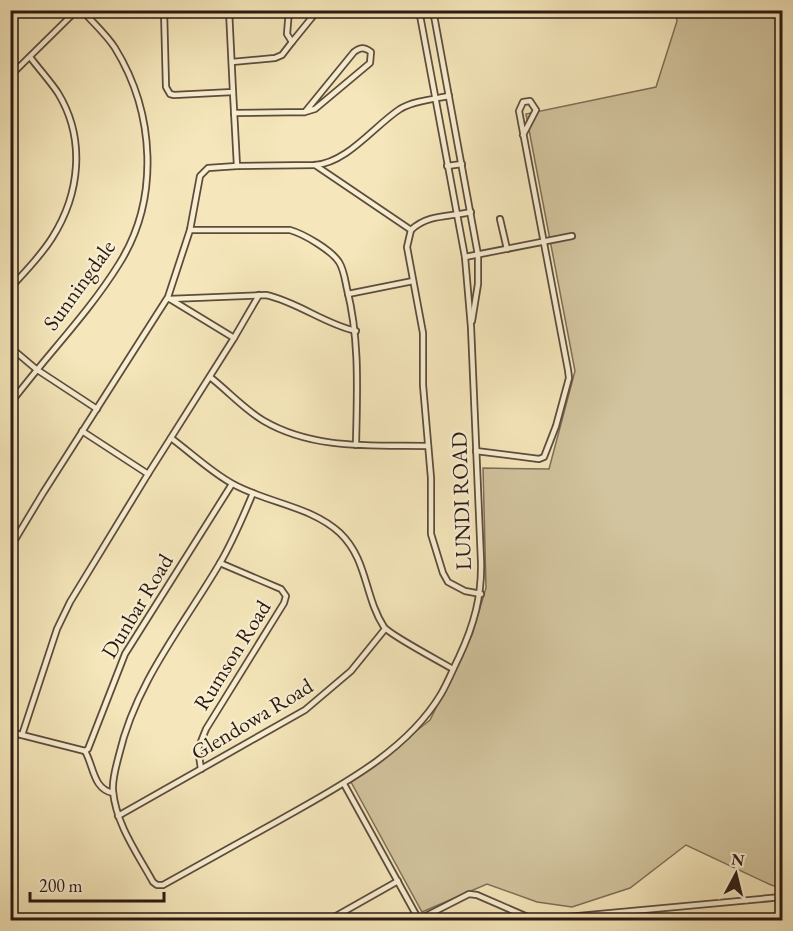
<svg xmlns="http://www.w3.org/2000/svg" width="793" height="931" font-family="'EB Garamond',serif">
<rect width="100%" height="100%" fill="#f5e7bb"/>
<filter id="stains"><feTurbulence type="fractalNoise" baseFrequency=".00333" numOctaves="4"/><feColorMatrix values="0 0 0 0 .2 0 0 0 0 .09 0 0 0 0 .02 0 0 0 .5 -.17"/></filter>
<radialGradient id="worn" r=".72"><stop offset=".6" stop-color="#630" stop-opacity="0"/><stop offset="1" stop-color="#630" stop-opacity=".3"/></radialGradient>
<path fill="#d2c49e" stroke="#7e6e58" stroke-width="1.5" d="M675,11h107v877l-11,-3 -85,-40 -56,43 -58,19 -35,-5 -50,-18 -65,28 -71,-130 79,-62 42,-85 14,-47 -3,-120 66,1 26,-98 -49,-257 130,-27 21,-66z"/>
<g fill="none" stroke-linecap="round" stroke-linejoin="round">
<defs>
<g id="minor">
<path d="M164,10l2,77 4,7 4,1 59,-3 -4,-82"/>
<path d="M433,10l45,245v29l-6,37"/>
<path d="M292,42l26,-32"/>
<path d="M232,62l43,-4 7,-3 10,-13 -5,-8 2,-24"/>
<path d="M10,76l67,-66"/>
<path d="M233,92l4,74 78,-1c32,-2 59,-39 85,-56 13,-8 34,-10 49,-13"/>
<path d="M234,113l71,-1 10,-3 55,-46 1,-11c-7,-5 -10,-5 -17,0l-49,60"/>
<path d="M315,165l96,65c17,-16 38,-13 60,-18"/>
<path d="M447,166l15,-2"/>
<path d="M500,219l7,30"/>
<path d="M190,230h100c14,4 41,20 49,32 5,8 6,18 8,27 13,51 10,103 9,156"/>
<path d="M411,230l-4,17 16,86v52l8,93v56l12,39 5,9 17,9 16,3"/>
<path d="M465,257l107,-21"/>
<path d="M10,288c15,-16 30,-31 42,-50 28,-44 34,-99 6,-145 -8,-12 -19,-24 -28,-36"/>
<path d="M348,294l65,-13"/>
<path d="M169,299l97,-4c32,7 58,29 90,36"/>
<path d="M170,299l64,39 25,-43"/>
<path d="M10,347l26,22 61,40"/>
<path d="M210,377c18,14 35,33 54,44 50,29 108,24 164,25"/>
<path d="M10,404c35,-47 78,-90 109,-140 41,-65 36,-151 -4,-216 -9,-14 -22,-25 -33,-38"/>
<path d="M82,431l66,43"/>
<path d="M171,438c19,14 41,35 62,46 34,19 78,22 107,49 28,27 24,63 44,94 6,8 57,35 69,42"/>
<path d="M476,451l63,8 5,-2 12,-31 13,-48 -1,-8 -49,-259 4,-9 7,-1 6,9 -13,25"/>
<path d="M253,493c-10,24 -20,48 -33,70 -37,63 -84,119 -101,192 -3,12 -7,24 -6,36 3,33 24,62 40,91l4,3h6c38,-21 77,-43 115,-64 58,-33 128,-68 163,-127 7,-12 12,-25 18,-37 15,-32 23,-61 22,-96l-10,-234 -6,-70 -46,-247"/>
<path d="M10,548l33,-55 125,-196 22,-67 10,-54 8,-8 29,-2"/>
<path d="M10,732l75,19"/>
<path d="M22,735l35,-106 13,-27 78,-128 86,-136"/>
<path d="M85,751l3,-2 37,-95 107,-170"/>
<path d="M85,751c9,16 8,38 28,42"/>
<path d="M201,769l-3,-20 8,-20 78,-126 2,-7 -5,-7 -61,-26"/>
<path d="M344,784l75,136"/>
<path d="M118,816l187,-106 46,-39 34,-42"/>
<path d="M329,920l69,-39"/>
<path d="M418,920l51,-26 8,1 53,23 16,1 236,-22"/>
</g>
</defs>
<use href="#minor" stroke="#5d4c3c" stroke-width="8"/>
<use href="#minor" stroke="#f8efd3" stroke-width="4.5"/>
</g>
<g text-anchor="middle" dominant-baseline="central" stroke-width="4.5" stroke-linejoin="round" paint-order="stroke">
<g font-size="22" fill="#2a1912" stroke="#f8efd3">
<text transform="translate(79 285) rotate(-54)">Sunningdale</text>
<text transform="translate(461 501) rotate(-92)">LUNDI ROAD</text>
<text transform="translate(137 606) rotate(-59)">Dunbar Road</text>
<text transform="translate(232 655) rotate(-58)">Rumson Road</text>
<text transform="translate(252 719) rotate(-31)">Glendowa Road</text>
</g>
</g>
<rect width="793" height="931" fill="none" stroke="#f5e7bb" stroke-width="36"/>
<rect x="12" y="12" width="769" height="907" fill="none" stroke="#2a1912" stroke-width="3"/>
<rect x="18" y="18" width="757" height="895" fill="none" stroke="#2a1912" stroke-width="1.5"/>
<g transform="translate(736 874) rotate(7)" stroke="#f8efd3" stroke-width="4.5" paint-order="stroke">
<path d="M0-4.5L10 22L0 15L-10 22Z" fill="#2a1912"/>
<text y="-9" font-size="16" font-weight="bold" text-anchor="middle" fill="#2a1912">N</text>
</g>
<path d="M30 892v9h134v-9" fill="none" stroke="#2a1912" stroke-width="3"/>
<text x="39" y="892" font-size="18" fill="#2a1912" stroke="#f8efd3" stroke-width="4.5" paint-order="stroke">200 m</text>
<rect width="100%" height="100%" filter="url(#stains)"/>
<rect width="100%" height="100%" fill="url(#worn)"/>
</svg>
